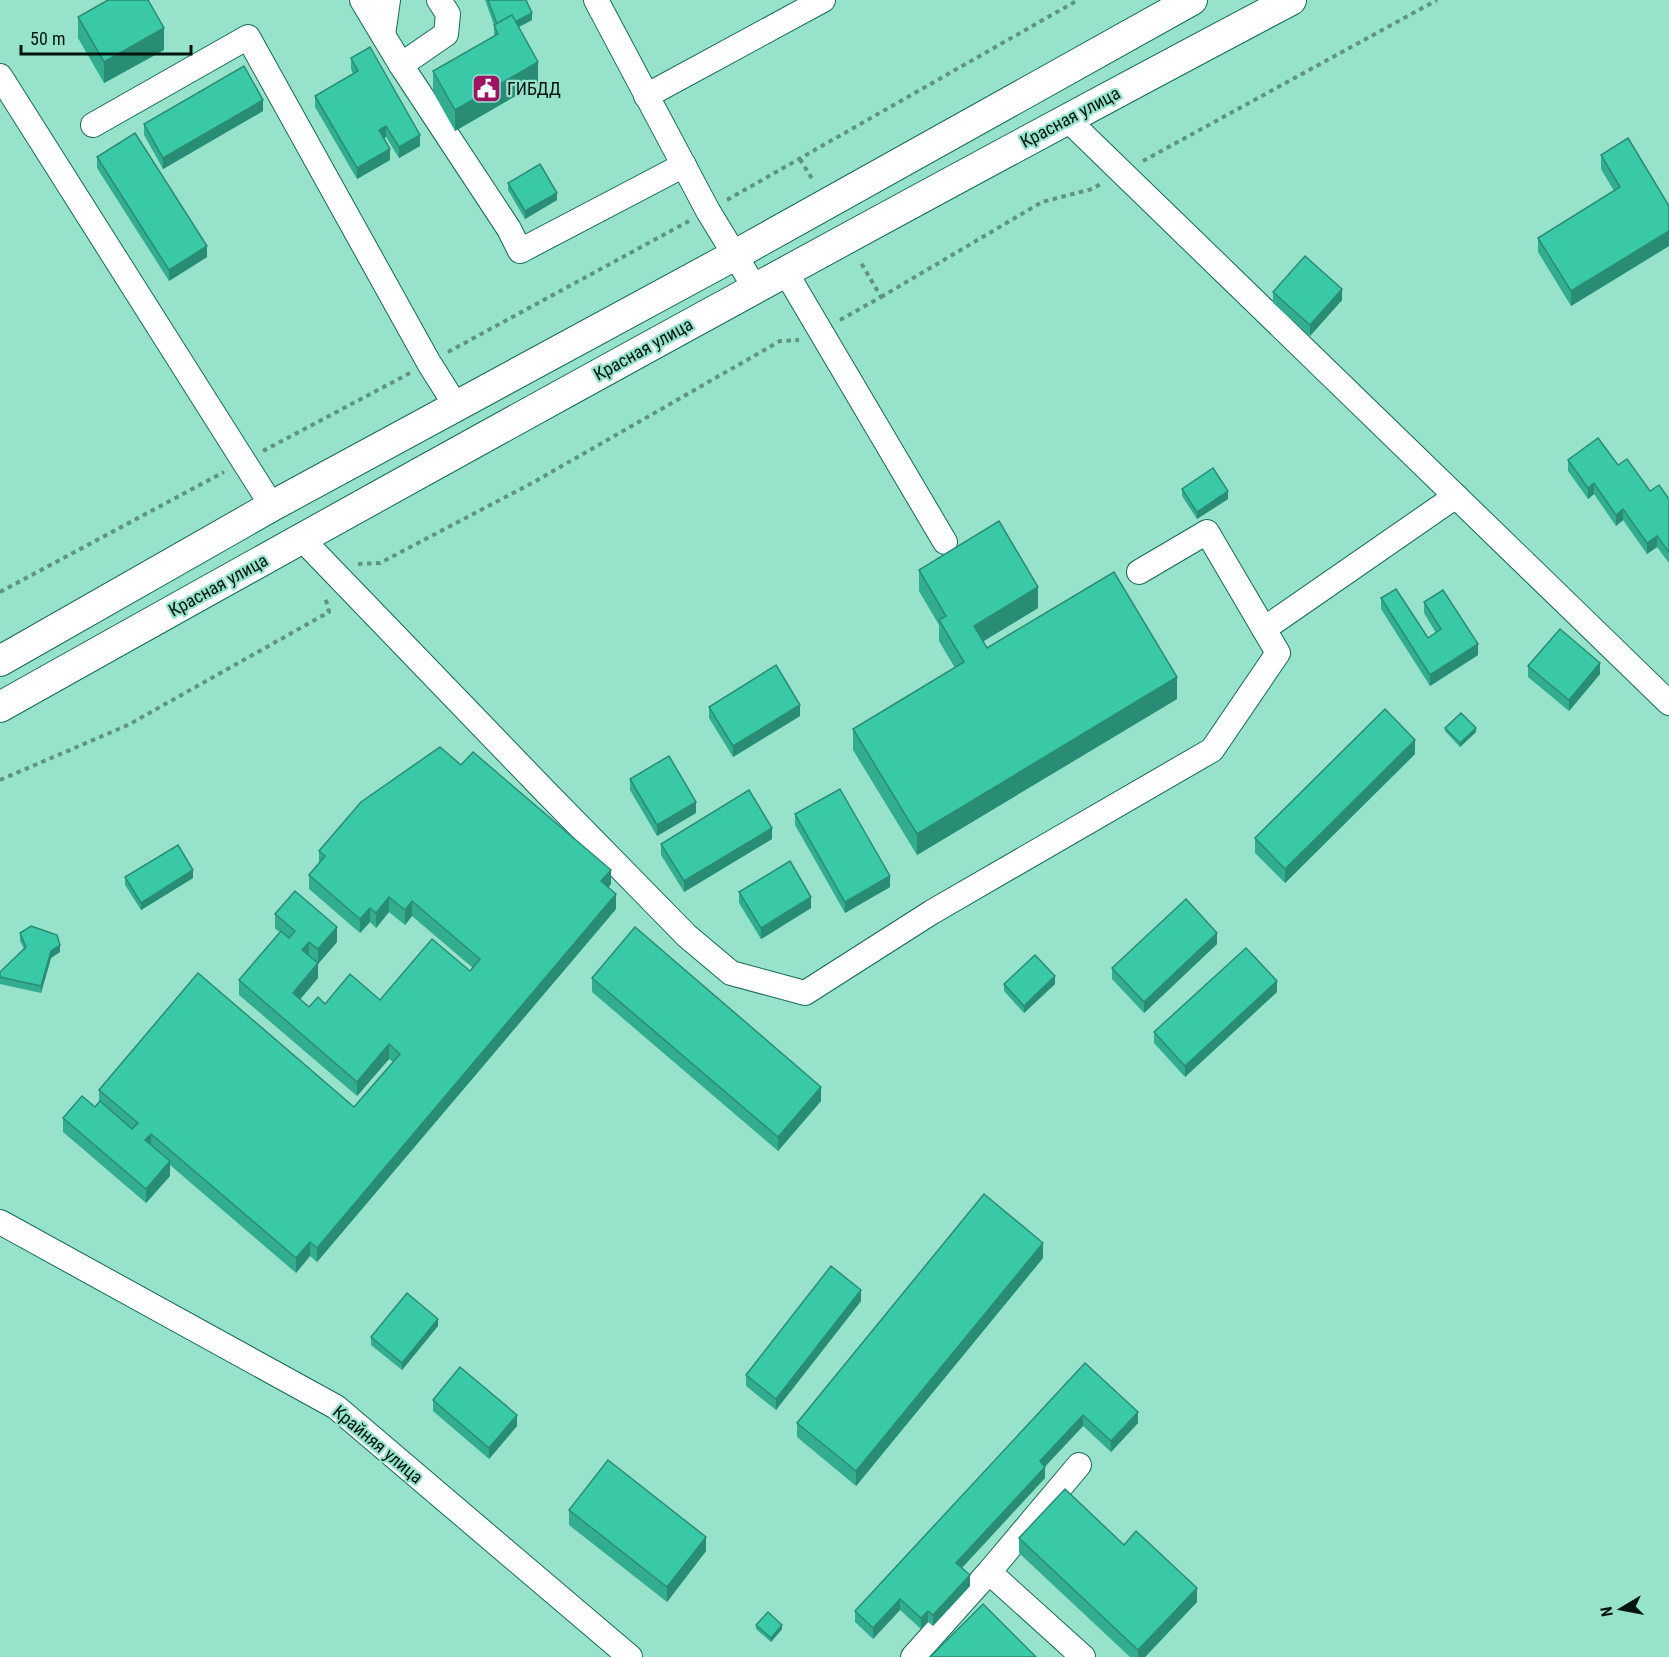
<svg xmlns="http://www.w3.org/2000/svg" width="1669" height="1657" font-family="'Roboto Condensed',sans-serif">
<rect width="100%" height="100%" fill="#97e2cb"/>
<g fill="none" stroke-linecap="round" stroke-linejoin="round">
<defs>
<g id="minor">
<path d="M362,0l39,65 108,164 11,22 164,-86"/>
<path d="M596,0l112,211 47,77"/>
<path d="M383,35l5,-35"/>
<path d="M401,65l45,-31 2,-20 -9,-14"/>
<path d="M0,76l272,430"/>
<path d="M646,96l177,-96"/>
<path d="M1067,119l602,584"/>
<path d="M93,125l155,-88 181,326 27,43"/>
<path d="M785,271l160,271"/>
<path d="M301,538l240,249 146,149 44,37 74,20 127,-81 280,-162 66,-97 -71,-121 -68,40"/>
<path d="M1264,629l192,-133"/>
<path d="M0,1222l336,185 294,250"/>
<path d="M989,1572l94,85"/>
<path d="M913,1657l76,-85 90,-107"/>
</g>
<g id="major">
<path d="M0,661l272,-155 463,-251 457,-255"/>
<path d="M0,707c428,-240 858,-478 1291,-707"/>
</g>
</defs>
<use href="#minor" stroke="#176855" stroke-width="26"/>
<use href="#major" stroke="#176855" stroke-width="32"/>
<g stroke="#5e9483" stroke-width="4" stroke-dasharray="4.5 4.5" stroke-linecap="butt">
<path d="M800,159l14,23"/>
<path d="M1143,161l294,-161"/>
<path d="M727,200l351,-200"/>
<path d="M881,297l161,-95 50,-13 10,-6"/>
<path d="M840,320l41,-23 -21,-36"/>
<path d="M448,352l241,-131"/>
<path d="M263,451l147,-78"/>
<path d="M358,564l22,-1 154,-81 246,-141 19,-1"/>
<path d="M0,592l224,-120"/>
<path d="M0,780l128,-55 201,-113 -4,-16"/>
</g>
<use href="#minor" stroke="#fff" stroke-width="24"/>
<use href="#major" stroke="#fff" stroke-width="30"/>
</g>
<g fill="#32ad90">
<path d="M485,0h41l6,20 -13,7 19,56 -83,48 -22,-39v-21l61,-35v-11z"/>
<path d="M78,17l86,33 -60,33 -26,-45z"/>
<path d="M351,58l69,88 -21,12 -13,-21 -3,2 7,21 -33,19 -42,-72v-11l38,-22 -2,-5z"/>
<path d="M263,111l-100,58 -19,-34v-11z"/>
<path d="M1601,155l68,51v40l-98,60 -33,-54v-14l76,-47 -13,-22z"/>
<path d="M97,157l110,100 -38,24 -72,-113z"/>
<path d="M508,183l49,17 -32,19 -17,-29z"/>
<path d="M1273,292l69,8 -32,36 -37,-33z"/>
<path d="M1568,460l50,5 32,26 19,8v64l-12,-16 -10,7 -24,-34 -7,6 -22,-32 -6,5 -20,-28z"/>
<path d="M1182,489l46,10 -31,20 -15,-23z"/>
<path d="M919,570l119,38 -55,33 4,7 190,51 -260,156 -64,-105v-21l102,-61 -16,-27v-16l-20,-34z"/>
<path d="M1381,598l47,40 8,-5 -12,-20v-11l54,53 -48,31 -49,-77z"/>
<path d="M1528,666l72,8 -31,37 -41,-34z"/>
<path d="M709,707l91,9 -67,41 -24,-39z"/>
<path d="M1445,728l31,4 -16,15 -15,-16z"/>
<path d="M1415,754l-130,129 -30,-30v-15z"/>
<path d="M461,765l150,119 -3,4 8,21 -299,353 -7,-6 -14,17 -126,-108v11l-24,27 -83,-71v-14l32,-11 4,-5v-12l255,17 39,-45 -4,-3 -32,37 -118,-101v-15l41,-48 -5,-3v-15l62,28 -19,22v14l-18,21 9,8 16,-3 55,-4 90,-29 3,-3 -61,-52 -7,9 -16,-13 -13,16 -6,-6 -10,11 -51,-44v-14l10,-12v-12z"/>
<path d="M630,779l66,34 -39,23 -27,-46z"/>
<path d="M795,814l95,73 -45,26 -50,-88z"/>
<path d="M772,839l-88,53 -23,-37v-11z"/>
<path d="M125,877l68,1 -52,32 -16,-25z"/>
<path d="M739,892l72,16 -50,31 -22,-36z"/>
<path d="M20,933l40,19 -9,6 -10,35 -41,-9v-12l24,-23 -4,-8z"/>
<path d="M1217,944l-73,69 -32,-34v-11z"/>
<path d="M592,978l229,123 -43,50 -186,-159z"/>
<path d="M1004,984h51l-31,29 -20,-22z"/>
<path d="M1277,992l-92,85 -31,-34v-11z"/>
<path d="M1043,1258l-187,228 -59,-49v-14z"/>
<path d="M861,1301l-85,109 -30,-24v-11z"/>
<path d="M438,1326l-36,44 -31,-25v-8z"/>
<path d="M1085,1363l53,60 -27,29 -28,-26 -38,40v12l-83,90 8,18 -37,40 -5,-4 -7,7 -21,-19 -27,29 -18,-17v-11z"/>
<path d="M433,1400l84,26 -28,33 -56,-48z"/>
<path d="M569,1510l137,41 -39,51 -98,-77z"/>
<path d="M1019,1538l178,64 -52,55h-15l-111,-104z"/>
<path d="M756,1625l26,4 -11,13 -15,-13z"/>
</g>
<g fill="#298d75">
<path d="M532,13v7l-33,17v-7z"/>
<path d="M164,28v22l-60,33v-21z"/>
<path d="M538,62v21l-83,48v-21z"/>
<path d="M263,100v11l-100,58v-11z"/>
<path d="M386,126v11l-7,4v-11z"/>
<path d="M420,135v11l-21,12v-11z"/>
<path d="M390,149v11l-33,19v-11z"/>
<path d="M557,193v7l-32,19v-8z"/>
<path d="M1669,231v15l-98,60v-15z"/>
<path d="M207,246v11l-38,24v-11z"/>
<path d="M1342,289v11l-32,36v-11z"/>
<path d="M1594,483v11l-6,5v-11z"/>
<path d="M1228,491v8l-31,20v-7z"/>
<path d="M1623,509v11l-7,6v-11z"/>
<path d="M1657,536v11l-10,7v-11z"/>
<path d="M1038,587v21l-64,39v-21z"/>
<path d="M1478,644v11l-48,31v-11z"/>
<path d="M1600,663v11l-31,37v-11z"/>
<path d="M1177,677v22l-260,156v-21z"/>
<path d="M800,705v11l-67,41v-11z"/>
<path d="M1476,728v4l-16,15v-4z"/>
<path d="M1415,740v14l-130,129v-14z"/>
<path d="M696,802v11l-39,23v-11z"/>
<path d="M772,828v11l-88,53v-11z"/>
<path d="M193,870v8l-52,32v-7z"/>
<path d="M611,870v14l-10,12v-15z"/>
<path d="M890,876v11l-45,26v-11z"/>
<path d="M616,894v15l-299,353v-14z"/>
<path d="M389,897v15l-13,16v-15z"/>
<path d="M811,897v11l-50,31v-11z"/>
<path d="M412,901v15l-7,9v-15z"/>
<path d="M370,908v14l-10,11v-14z"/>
<path d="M337,927v15l-19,22v14l-25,30v-15l25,-29v-15z"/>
<path d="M1217,933v11l-73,69v-11z"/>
<path d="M309,942v14l-7,-6z"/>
<path d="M60,945v7l-9,6 -10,35v-7l10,-35z"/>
<path d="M1055,976v8l-31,29v-7z"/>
<path d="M1277,981v11l-92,85v-11z"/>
<path d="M389,1044v15l-32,37v-14z"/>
<path d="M821,1087v14l-43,50v-14z"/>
<path d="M151,1134v14l-6,-8z"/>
<path d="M170,1161v15l-24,27v-14z"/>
<path d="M310,1242v14l-14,17v-15z"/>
<path d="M1043,1243v15l-187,228v-15z"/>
<path d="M861,1290v11l-85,109v-11z"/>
<path d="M438,1319v7l-36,44v-7z"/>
<path d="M1138,1412v11l-27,29v-11z"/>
<path d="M517,1415v11l-28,33v-11z"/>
<path d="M1083,1415v11l-43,46v-11z"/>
<path d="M1045,1467v11l-89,96v-11z"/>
<path d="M706,1537v14l-39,51v-15z"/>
<path d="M970,1575v11l-37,40v-11z"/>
<path d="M1197,1588v14l-52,55h-7v-7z"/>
<path d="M900,1599v11l-27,29v-11z"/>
<path d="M928,1611v11l-7,7v-11z"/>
<path d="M782,1625v4l-11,13v-4z"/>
</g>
<g fill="#3ac9a7" stroke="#298d75" stroke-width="1.5">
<path d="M108,0h40l16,28 -60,34 -26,-45z"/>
<path d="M488,0h38l6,13 -17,9 -3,-7 -15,9z"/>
<path d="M512,15l26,47 -83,48 -22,-39 65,-37 -4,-9z"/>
<path d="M370,47l50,88 -21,12 -13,-21 -7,4 11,19 -33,19 -42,-72 43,-25 -7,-13z"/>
<path d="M244,66l19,34 -100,58 -19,-34z"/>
<path d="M135,133l72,113 -38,24 -72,-113z"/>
<path d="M1628,138l41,68v25l-98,60 -33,-53 82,-51 -19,-32z"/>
<path d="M540,164l17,29 -32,18 -17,-28z"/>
<path d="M1305,256l37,33 -32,36 -37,-33z"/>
<path d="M1598,438l20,27 9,-6 23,32 9,-6 10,14v53l-12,-16 -10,7 -24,-34 -7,6 -22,-32 -6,5 -20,-28z"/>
<path d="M1213,468l15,23 -31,21 -15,-23z"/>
<path d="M999,521l39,66 -64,39 13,22 127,-76 63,105 -260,157 -64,-105 111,-67 -25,-42 7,-4 -27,-46z"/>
<path d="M1396,589l32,49 13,-9 -17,-27 19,-12 35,54 -48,31 -49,-77z"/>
<path d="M1560,629l40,34 -31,37 -41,-34z"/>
<path d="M776,665l24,40 -67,41 -24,-39z"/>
<path d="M1385,709l30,31 -130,129 -30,-31z"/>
<path d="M1461,713l15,15 -16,15 -15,-15z"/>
<path d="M440,747l21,18 12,-13 138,118 -10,11 15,13 -299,354 -7,-6 -14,16 -145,-124 -6,6 25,21 -24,28 -83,-71 19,-22 13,11 5,-6 32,28 6,-6 -39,-33 99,-117 156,134 46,-53 -11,-10 -32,38 -118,-102 42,-49 8,7 6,-7 -20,-17 20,-23 42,36 -19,22 -9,-7 -7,8 16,13 -25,30 16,14 9,-10 7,7 25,-30 30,26 52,-61 38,32 10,-12 -68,-58 -7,9 -16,-13 -13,16 -6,-5 -10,11 -51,-44 16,-19 -6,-5 42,-49z"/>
<path d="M669,756l27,46 -39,23 -27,-46z"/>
<path d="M840,789l50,87 -45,26 -50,-88z"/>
<path d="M749,790l23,38 -88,53 -23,-37z"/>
<path d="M178,845l15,25 -52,33 -16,-26z"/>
<path d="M790,861l21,36 -50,31 -22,-36z"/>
<path d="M1186,899l31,34 -73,69 -32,-34z"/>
<path d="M31,926l26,9 3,10 -9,6 -10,35 -41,-9v-5l26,-25 -6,-14z"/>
<path d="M635,927l186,160 -43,50 -186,-159z"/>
<path d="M1246,948l31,33 -92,85 -31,-34z"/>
<path d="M1035,955l20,21 -31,30 -20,-22z"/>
<path d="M984,1194l59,49 -187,228 -59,-48z"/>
<path d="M831,1266l30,24 -85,109 -30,-24z"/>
<path d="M407,1293l31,26 -36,44 -31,-26z"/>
<path d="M1085,1363l53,49 -27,29 -28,-26 -43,46 5,6 -89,96 14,12 -37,40 -5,-4 -7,7 -21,-19 -27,29 -18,-17z"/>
<path d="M460,1367l57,48 -28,33 -56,-48z"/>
<path d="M608,1460l98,77 -39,50 -98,-77z"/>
<path d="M1065,1489l59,56 12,-14 61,57 -59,62 -119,-112z"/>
<path d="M983,1604l53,53h-106z"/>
<path d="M768,1612l14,13 -11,13 -15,-13z"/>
</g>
<defs>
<symbol id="civic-square" viewBox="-11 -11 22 22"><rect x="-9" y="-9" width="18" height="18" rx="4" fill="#9e1462" stroke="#97e2cb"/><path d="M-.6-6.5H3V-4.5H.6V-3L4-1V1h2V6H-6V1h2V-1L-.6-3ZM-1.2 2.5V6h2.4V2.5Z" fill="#fff"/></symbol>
</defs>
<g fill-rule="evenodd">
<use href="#civic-square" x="470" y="72" width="33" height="33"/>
</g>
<g text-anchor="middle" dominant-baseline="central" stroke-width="4.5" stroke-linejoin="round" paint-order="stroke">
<g font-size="18" fill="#01150f" stroke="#97e2cb" text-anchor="start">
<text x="507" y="88">ГИБДД</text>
</g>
<g font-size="18" fill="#01150f" stroke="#97e2cb">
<text transform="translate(1070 117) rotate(-28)">Красная улица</text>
<text transform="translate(643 349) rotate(-29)">Красная улица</text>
<text transform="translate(218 585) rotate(-29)">Красная улица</text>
<text transform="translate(378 1444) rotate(40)">Крайняя улица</text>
</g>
</g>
<g transform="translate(1621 1609) rotate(260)" stroke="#97e2cb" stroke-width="4.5" paint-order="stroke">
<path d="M0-4.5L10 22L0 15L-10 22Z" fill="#01150f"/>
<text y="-9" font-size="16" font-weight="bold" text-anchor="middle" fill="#01150f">N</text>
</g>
<path d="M21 45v9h170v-9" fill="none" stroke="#01150f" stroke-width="3"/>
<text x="30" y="45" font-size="18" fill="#01150f" stroke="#97e2cb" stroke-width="4.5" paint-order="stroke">50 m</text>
</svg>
